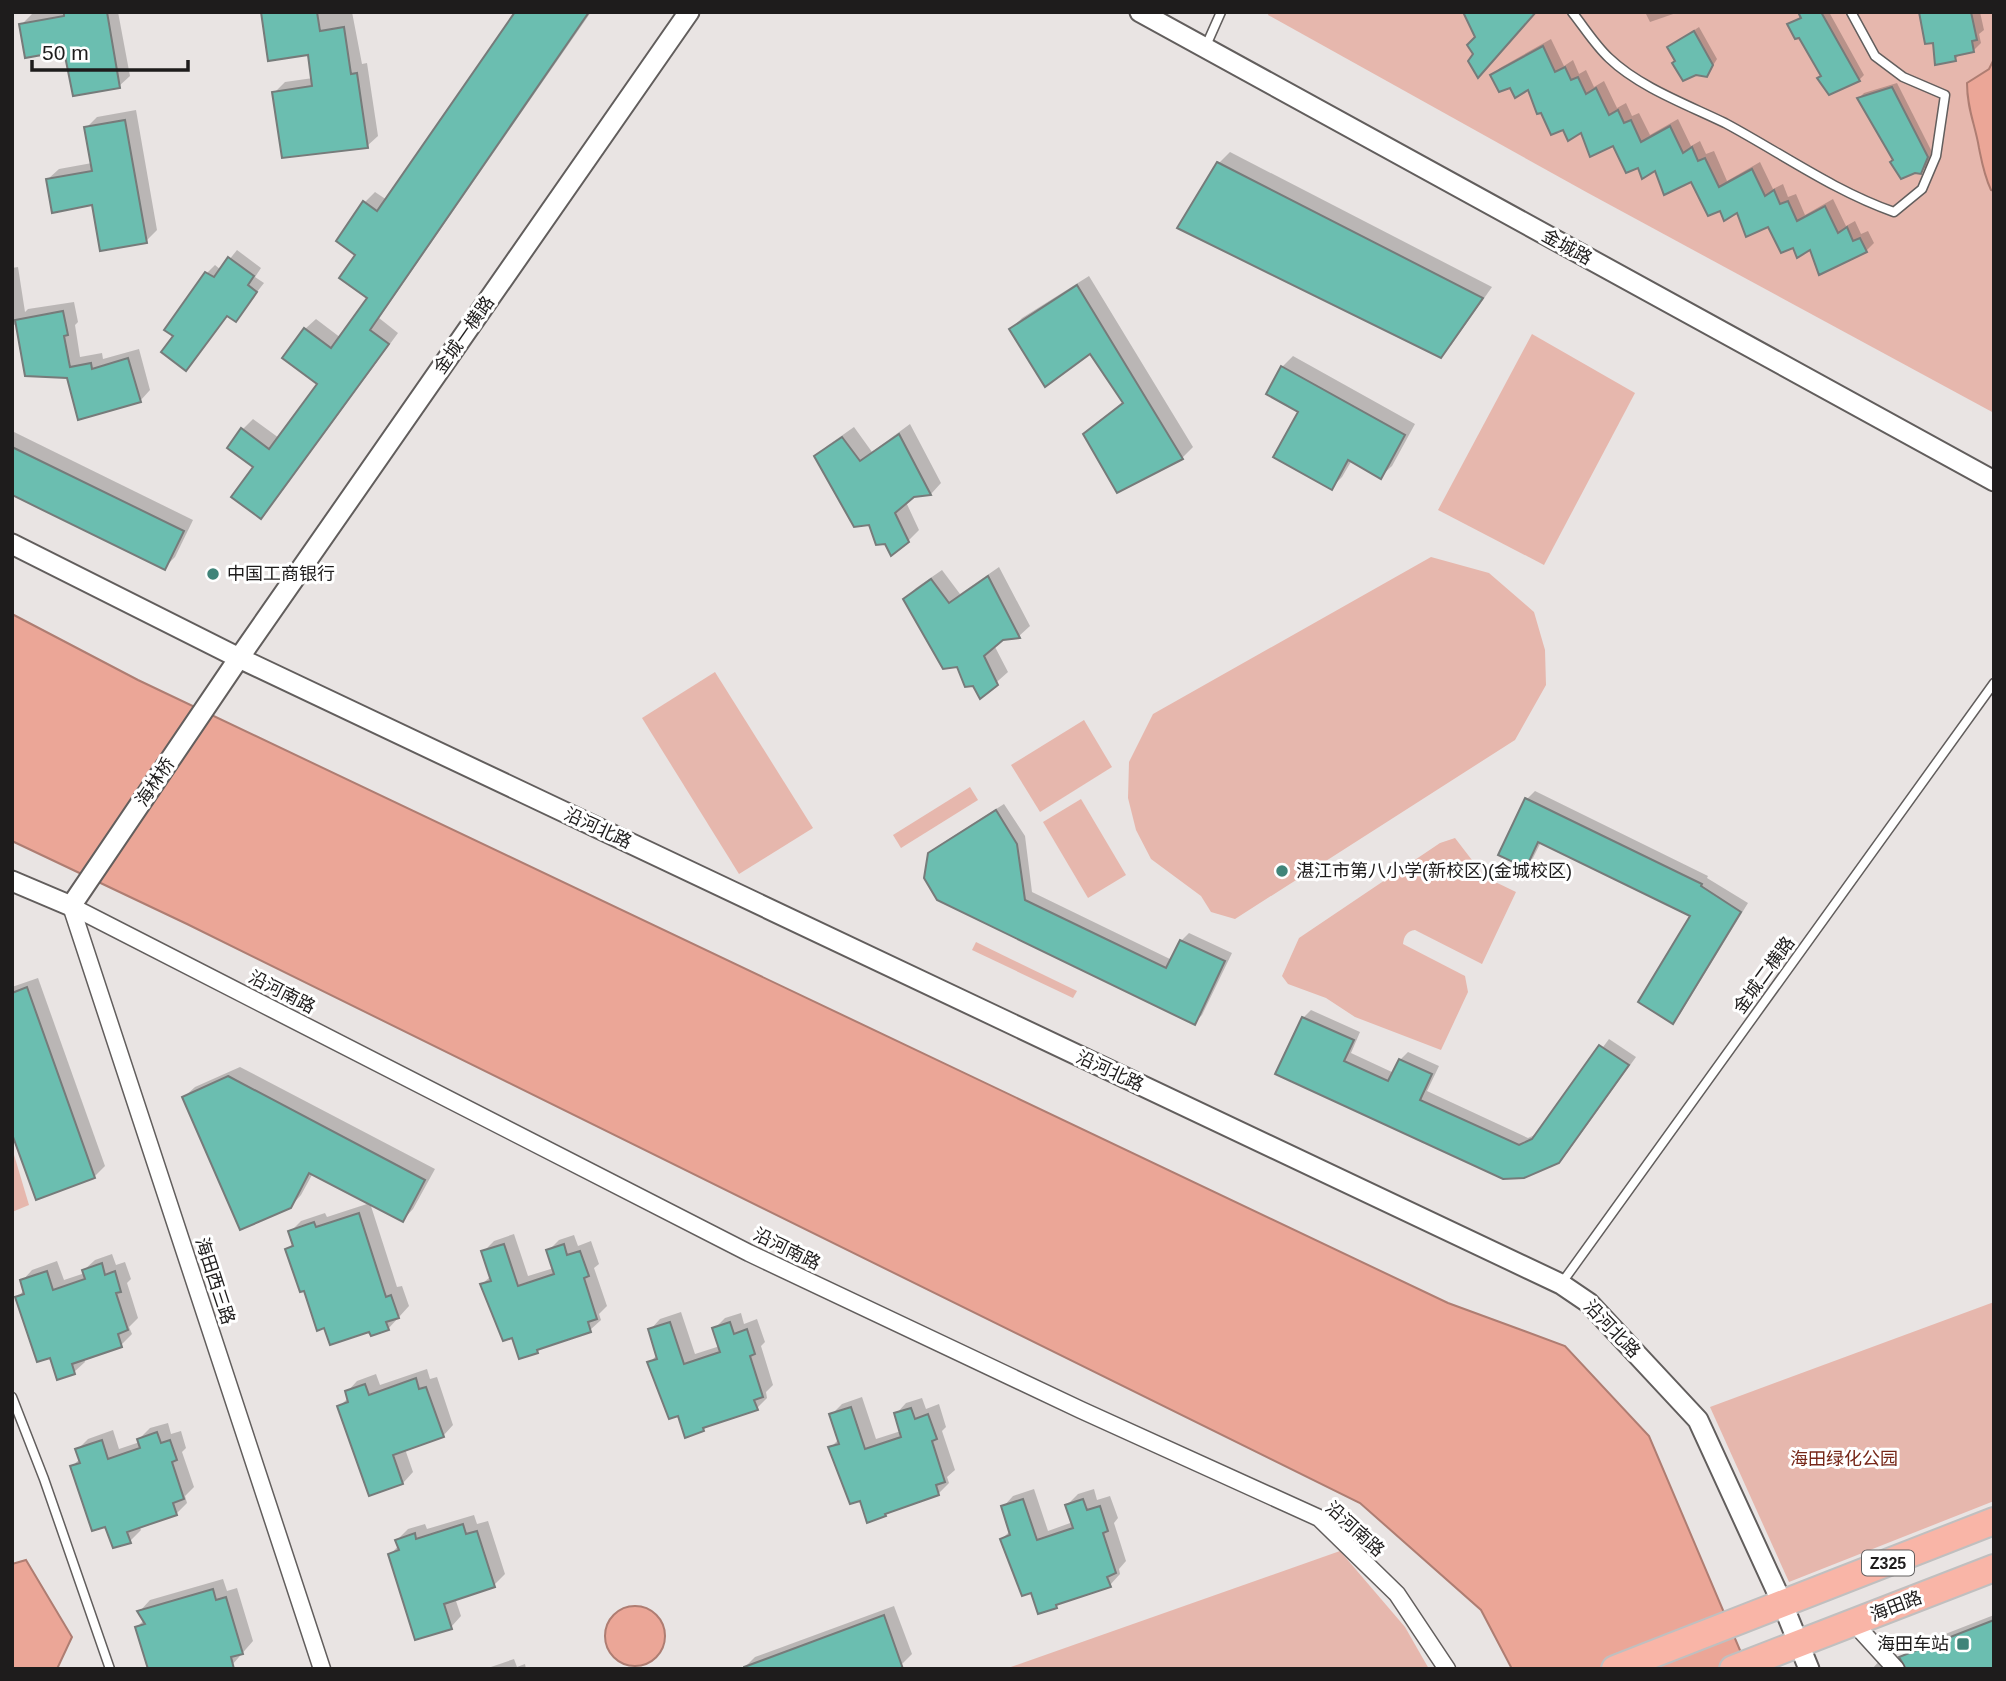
<svg xmlns="http://www.w3.org/2000/svg" width="2006" height="1681" font-family="Arial,'Noto Sans SC',sans-serif">
<rect width="100%" height="100%" fill="#e9e4e3"/>
<g fill="#e6b7ad">
<path d="M1269,12h725v401l-406,-220 -320,-178z"/>
<path d="M1532,334l103,59 -91,172 -106,-55z"/>
<path d="M1431,557l58,16 45,39 11,38 1,35 -31,55 -280,179 -24,-7 -10,-16 -50,-37 -15,-29 -8,-32 1,-36 24,-48z"/>
<path d="M715,672l98,156 -74,46 -97,-156z"/>
<path d="M1084,720l28,47 -72,45 -29,-47z"/>
<path d="M970,787l8,13 -77,48 -8,-13z"/>
<path d="M1081,799l45,76 -38,23 -45,-76z"/>
<path d="M1455,838l30,39 31,15 -34,72 -67,-34c-8,1 -11,6 -12,14l62,32 3,16 -27,58 -86,-33 -29,-19 -38,-14 -6,-8 17,-38 141,-95z"/>
<path d="M976,942l101,49 -4,7 -101,-48z"/>
<path d="M12,1148l17,57 -17,7z"/>
<path d="M1994,1302v199l-205,81 -79,-175z"/>
<path d="M1340,1551l65,76 24,42h-424z"/>
</g>
<g fill="#eba697" stroke="#ae7d72" stroke-width="2">
<path d="M1994,59v132l-3,-1c-7,-15 -9,-27 -12,-42 -4,-24 -12,-39 -12,-65l22,-14z"/>
<path d="M12,614l126,66 1310,623 117,43 84,90 99,233h-236l-31,-59 -121,-107 -1173,-579 -175,-83z"/>
<path d="M26,1560l46,77 -15,32h-45v-105z"/>
<circle cx="635" cy="1636" r="30"/>
</g>
<g fill="#0003">
<path d="M40,12h78l12,64 -11,10 -53,-37 -45,-24 11,-11z"/>
<path d="M262,12h90l10,52 5,-1 11,73 -11,10 -93,-53 11,-11 28,-4 -3,-25z"/>
<path d="M517,12h74l-212,306 19,15 -127,173 -11,11 -5,-50 -13,-37 11,-11 26,19 40,-55 -14,-54 11,-10 25,19 29,-40 -12,-44 7,-52 10,-10 12,8z"/>
<path d="M1645,12h34l-29,10z"/>
<path d="M1800,12h29l35,63 -5,5 -37,-5 -22,-39 -11,-12 13,-8z"/>
<path d="M1921,12h59l4,18 -5,4 2,9 -8,8 -11,1 -7,7 -20,-18z"/>
<path d="M1699,27l18,32 -10,16 -30,-14 -8,-14z"/>
<path d="M1551,39l13,27 9,-6 6,14 7,-4 8,17 10,-6 13,27 9,-5 6,13 7,-3 11,22 28,-16 13,27 9,-5 6,13 8,-3 13,30 33,-19 13,27 10,-5 5,13 8,-3 9,21 28,-16 13,27 9,-5 6,13 7,-3 6,12 -8,8 -73,-6 -24,-20 -31,-14 -17,-3 -29,-28 -36,-12 -17,-2 -25,-22 -32,-13 -18,-3 -35,-40 -18,-3 -19,-10 8,-7z"/>
<path d="M1897,83l35,69 -6,15 -6,5 -25,-13 -36,-61 5,-5z"/>
<path d="M136,110l21,120 -11,11 -52,-38 -46,-24 11,-10 33,-6 -6,-35 11,-11z"/>
<path d="M1230,152l262,135 -41,58 -11,11 -261,-128 40,-65z"/>
<path d="M237,250l24,18 -6,9 9,6 -29,37 -7,-6 -42,55 -11,-33 -8,-7 40,-56 8,-8 6,5z"/>
<path d="M18,267l7,45 3,-3 46,-7 4,20 -3,3 5,32 22,-4 1,6 36,-10 11,41 -10,11 -72,-24 -50,-54 -6,3v-58z"/>
<path d="M1089,276l104,171 -11,11 -97,-24 39,-33 -34,-49 -79,-23 11,-11z"/>
<path d="M1293,356l122,68 -23,42 -11,10 -29,-16 -10,17 -10,10 -50,-120z"/>
<path d="M910,424l31,59 -10,11 -17,1 -8,7 13,28 -11,11 -92,-84 11,-11 27,-19 18,25z"/>
<path d="M12,431l181,89 -18,37 -11,11 -152,-75z"/>
<path d="M999,567l31,59 -11,10 -17,2 -8,7 14,27 -27,24 -76,-97 11,-11 26,-18 18,24z"/>
<path d="M1535,791l173,85 -1,2 41,25 -68,111 -7,7 19,-105 -151,-74 -8,16 -8,8 2,-67z"/>
<path d="M1004,804l21,32 7,56 140,68 9,-19 8,-8 43,20 -30,62 -8,8 -264,-169 8,-8z"/>
<path d="M38,978l67,188 -11,11 -82,-48v-142z"/>
<path d="M1311,1010l49,22 -9,21 43,20 6,-13 8,-8 31,14 -12,25 101,47 11,-5 70,-94 27,18 -69,96 -9,9 -280,-89 25,-55z"/>
<path d="M240,1067l195,102 -22,40 -10,11 -90,-47 -12,22 -11,12 -106,-110 11,-10z"/>
<path d="M370,1203l27,84 5,-1 7,20 -21,23 -18,1 -44,-4 -21,-37 -18,-40 7,-6 -4,-11 11,-11 24,-8 2,4z"/>
<path d="M514,1234l14,42 26,-8 -6,-17 11,-11 15,-5 4,11 13,-5 8,23 -5,4 13,38 -8,8 2,6 -11,10 -48,17 -5,4 -24,-15 -31,-52 9,-8 -8,-24 11,-11z"/>
<path d="M112,1254l4,11 9,-3 6,17 -4,4 11,35 -9,9 3,7 -11,11 -37,13 1,4 -11,10 -23,-16 -34,-58 7,-8 -2,-9 10,-11 25,-9 7,19 21,-7 -1,-3 11,-10z"/>
<path d="M681,1312l14,42 25,-8 -6,-17 11,-11 16,-5 3,11 13,-5 8,23 -4,4 12,39 -7,7 1,6 -10,10 -49,17 -5,5 -24,-16 -30,-51 9,-9 -8,-24 10,-11z"/>
<path d="M427,1369l3,10 7,-2 16,48 -10,11 -38,13 8,23 -10,11 -64,-76 10,-10 -2,-5 10,-11 19,-7 4,11z"/>
<path d="M862,1397l14,42 25,-8 -5,-17 10,-11 16,-5 4,11 13,-5 7,23 -4,4 13,39 -8,7 2,6 -11,11 -49,16 -4,5 -24,-16 -31,-51 9,-9 -8,-24 11,-11z"/>
<path d="M168,1423l3,11 10,-3 5,17 -4,4 12,35 -9,9 2,7 -11,11 -37,12 2,4 -11,11 -24,-17 -34,-58 8,-7 -3,-9 11,-11 25,-9 6,19 21,-7 -1,-3 11,-11z"/>
<path d="M1034,1489l14,42 25,-9 -6,-17 11,-11 16,-5 3,11 13,-4 8,22 -4,5 12,38 -7,8 1,5 -10,11 -49,17 -5,4 -24,-15 -30,-52 9,-9 -8,-23 10,-11z"/>
<path d="M474,1515l3,9 11,-3 17,53 -11,11 -39,13 6,18 -10,11 -61,-72 9,-10 -2,-5 11,-11 17,-5 2,5z"/>
<path d="M223,1579l4,12 10,-3 16,53 -21,24 -95,-38 8,-8 -5,-8 10,-11z"/>
<path d="M894,1606l18,48 -11,11 -157,3 11,-11z"/>
<path d="M1994,1615v54h-122l10,-11 27,11 -8,-12 11,-10z"/>
<path d="M514,1659l3,8 8,-3 1,5h-41z"/>
</g>
<g fill="#6bbeb0" stroke="#767b7a" stroke-width="2">
<path d="M64,12h43l13,76 -47,8 -9,-45 -39,7 -6,-34 45,-8z"/>
<path d="M261,12h56l3,19 24,-4 7,47 6,-1 11,75 -86,10 -10,-66 40,-6 -4,-31 -40,6z"/>
<path d="M515,12h74l-219,318 19,14 -128,175 -30,-22 22,-30 -26,-19 14,-20 28,21 48,-65 -35,-26 22,-30 27,20 36,-50 -28,-20 16,-23 -19,-14 27,-40 14,10z"/>
<path d="M1463,12h73l-58,66 -10,-17 5,-7 -6,-9 8,-8z"/>
<path d="M1798,12h23l39,69 -31,14 -12,-17 4,-2 -22,-38 -4,1 -8,-15 14,-6z"/>
<path d="M1919,12h52l6,28 -5,1 2,11 -19,4 1,5 -21,4 -2,-22 -8,1z"/>
<path d="M1694,31l19,34 -6,12 -11,-2 -13,6 -11,-18 3,-2 -8,-14z"/>
<path d="M1543,46l12,26 10,-5 6,13 7,-3 8,17 10,-6 13,27 9,-5 6,13 7,-3 10,22 29,-16 13,27 9,-6 6,14 7,-3 14,29 33,-18 13,27 9,-6 6,14 8,-3 9,20 28,-15 13,27 9,-6 6,14 7,-3 7,14 -48,23 -9,-25 -13,8 -4,-10 -12,5 -13,-26 -22,10 -9,-24 -13,8 -4,-10 -12,5 -17,-34 -27,13 -9,-24 -13,8 -4,-11 -12,5 -13,-27 -23,11 -9,-24 -13,8 -5,-11 -12,5 -10,-22 -4,1 -9,-24 -13,8 -5,-10 -11,4 -9,-17z"/>
<path d="M1892,87l36,70 -7,17 -6,-1 -14,6 -11,-17 3,-2 -36,-62z"/>
<path d="M125,120l22,123 -47,8 -8,-46 -40,8 -6,-34 46,-8 -8,-44z"/>
<path d="M1217,162l266,136 -42,60 -264,-130z"/>
<path d="M228,257l26,19 -6,9 9,7 -21,30 -9,-6 -41,55 -25,-19 12,-16 -9,-6 41,-58 9,5z"/>
<path d="M1077,285l106,174 -66,34 -34,-59 40,-31 -33,-49 -45,33 -36,-58z"/>
<path d="M63,311l5,24 -4,1 6,31 21,-4 1,6 36,-11 13,44 -63,18 -11,-42 -42,-2 -10,-56z"/>
<path d="M1281,366l124,69 -24,44 -33,-19 -16,30 -59,-33 25,-45 -32,-18z"/>
<path d="M899,434l32,61 -17,2 -19,16 14,29 -18,14 -6,-12 -9,1 -7,-20 -15,2 -40,-71 28,-19 18,24z"/>
<path d="M12,447l172,84 -19,39 -153,-75z"/>
<path d="M988,576l32,62 -17,2 -19,16 14,29 -18,14 -7,-13 -8,1 -8,-20 -14,2 -40,-70 28,-20 18,24z"/>
<path d="M1525,798l177,86 -1,2 40,26 -68,112 -35,-22 52,-86 -152,-74 -12,26 -28,-13z"/>
<path d="M996,810l21,34 8,56 141,68 14,-28 45,21 -30,64 -258,-125 -13,-22 4,-25z"/>
<path d="M27,987l68,191 -59,22 -24,-66v-141z"/>
<path d="M1302,1017l52,23 -10,21 44,20 11,-22 33,15 -12,26 99,45 13,-6 67,-94 30,20 -70,98 -35,15 -21,1 -228,-105z"/>
<path d="M228,1076l197,104 -22,42 -94,-49 -18,35 -51,22 -58,-133z"/>
<path d="M359,1213l27,84 5,-2 8,23 -13,4 3,8 -18,6 -2,-4 -39,13 -6,-17 -7,3 -13,-40 -4,1 -15,-43 8,-3 -5,-15 26,-9 2,5z"/>
<path d="M504,1244l14,42 36,-12 -8,-24 18,-6 3,11 13,-4 9,25 -5,2 13,41 -9,3 3,10 -54,18 1,3 -19,6 -7,-21 -9,3 -23,-57 11,-3 -10,-30z"/>
<path d="M102,1263l3,12 10,-4 6,21 -5,1 12,37 -10,4 4,13 -50,17 3,10 -18,6 -7,-22 -13,4 -22,-65 9,-3 -4,-14 27,-9 6,19 32,-11 -3,-9z"/>
<path d="M670,1322l14,42 36,-12 -8,-24 18,-6 4,12 13,-5 8,25 -5,2 13,41 -9,3 4,10 -55,18 1,3 -19,7 -7,-22 -9,3 -22,-57 10,-3 -9,-30z"/>
<path d="M416,1378l3,11 7,-2 18,50 -51,18 10,29 -34,12 -32,-90 11,-4 -3,-11 20,-7 4,11z"/>
<path d="M851,1407l14,42 36,-12 -7,-24 17,-5 4,11 13,-5 9,25 -5,2 13,41 -9,3 3,10 -54,19 1,2 -19,7 -7,-22 -10,3 -22,-57 11,-3 -10,-30z"/>
<path d="M157,1432l4,11 9,-3 7,20 -5,2 12,37 -11,4 4,12 -50,17 4,11 -18,5 -8,-21 -13,4 -22,-65 10,-3 -5,-14 27,-9 6,19 32,-11 -3,-9z"/>
<path d="M1023,1499l14,41 36,-12 -8,-23 18,-6 4,11 13,-4 8,25 -5,2 13,40 -9,4 4,10 -55,18 1,3 -19,6 -7,-21 -9,3 -22,-57 10,-4 -9,-29z"/>
<path d="M463,1524l3,10 11,-3 18,56 -51,17 8,25 -37,11 -27,-86 11,-4 -4,-10 20,-7 1,6z"/>
<path d="M213,1589l3,11 10,-3 17,57 -12,3 3,12h-86l-13,-42 10,-3 -8,-13z"/>
<path d="M884,1615l19,54h-159v-2z"/>
<path d="M1994,1620v49h-88l-7,-12z"/>
</g>
<g fill="none" stroke-linecap="round" stroke-linejoin="round">
<defs>
<g id="service">
<path d="M1572,12c12,15 23,33 37,46 30,29 79,47 116,65 56,30 109,68 169,89l28,-23 14,-33 9,-61 -42,-18 -28,-21 -24,-44"/>
<path d="M1205,48l16,-36"/>
<path d="M1561,1284l433,-601"/>
<path d="M12,1397l32,82 66,190"/>
</g>
<g id="minor">
<path d="M71,906l678,347 332,157 238,108 78,76 50,75"/>
<path d="M71,906l251,763"/>
<path d="M1853,1622l43,47"/>
</g>
<g id="tertiary">
<path d="M1140,12l854,469"/>
<path d="M12,544l227,114 1322,626 28,19 109,117 85,185 26,64"/>
<path d="M12,881l59,25 168,-248 450,-646"/>
</g>
<g id="primary">
<path d="M1615,1669l379,-148"/>
<path d="M1733,1669l261,-101"/>
</g>
</defs>
<use href="#service" stroke="#625e5d" stroke-width="11"/>
<use href="#minor" stroke="#625e5d" stroke-width="19"/>
<use href="#tertiary" stroke="#625e5d" stroke-width="23"/>
<use href="#primary" stroke="#c0bfbf" stroke-width="30"/>
<use href="#service" stroke="#fff" stroke-width="8"/>
<use href="#minor" stroke="#fff" stroke-width="16"/>
<use href="#tertiary" stroke="#fff" stroke-width="19"/>
<use href="#primary" stroke="#f9b5a7" stroke-width="26"/>
</g>
<g fill="#408479" stroke="#fff" stroke-width="2.5">
<circle cx="213" cy="574" r="7"/>
<circle cx="1282" cy="871" r="7"/>
<rect x="1956" y="1637" width="14" height="14" rx="3.5"/>
</g>
<g text-anchor="middle" dominant-baseline="central" stroke-width="6" stroke-linejoin="round" paint-order="stroke">
<rect fill="#fff" stroke="#626060" stroke-width="2" x="1862" y="1550.5" width="52" height="25" rx="5"/>
<g font-size="16" font-weight="bold" fill="#1e1c1c">
<text x="1888" y="1563">Z325</text>
</g>
<g font-size="18" fill="#1e1c1c" stroke="#fff">
<text transform="translate(1567 247) rotate(29)">金城路</text>
<text transform="translate(464 335) rotate(-55)">金城一横路</text>
<text transform="translate(155 782) rotate(-56)">海林桥</text>
<text transform="translate(598 828) rotate(25)">沿河北路</text>
<text transform="translate(1764 975) rotate(-54)">金城二横路</text>
<text transform="translate(282 992) rotate(27)">沿河南路</text>
<text transform="translate(1110 1071) rotate(25)">沿河北路</text>
<text transform="translate(787 1249) rotate(26)">沿河南路</text>
<text transform="translate(215 1281) rotate(72)">海田西三路</text>
<text transform="translate(1612 1329) rotate(46)">沿河北路</text>
<text transform="translate(1355 1529) rotate(42)">沿河南路</text>
<text transform="translate(1896 1606) rotate(-21)">海田路</text>
</g>
<g font-size="18" fill="#1e1c1c" stroke="#fff" text-anchor="start">
<text x="227" y="574">中国工商银行</text>
<text x="1296" y="871">湛江市第八小学(新校区)(金城校区)</text>
<text x="1949" y="1644" text-anchor="end">海田车站</text>
</g>
<g font-size="18" fill="#762718" stroke="#fff">
<text x="1844" y="1459">海田绿化公园</text>
</g>
</g>
<rect width="2006" height="1681" fill="none" stroke="#1e1c1c" stroke-width="28"/>
<path d="M32 60v10h156v-10" fill="none" stroke="#1e1c1c" stroke-width="3.5"/>
<text x="42" y="60" font-size="21" fill="#1e1c1c" stroke="#ffffff" stroke-width="5" paint-order="stroke">50 m</text>
</svg>
